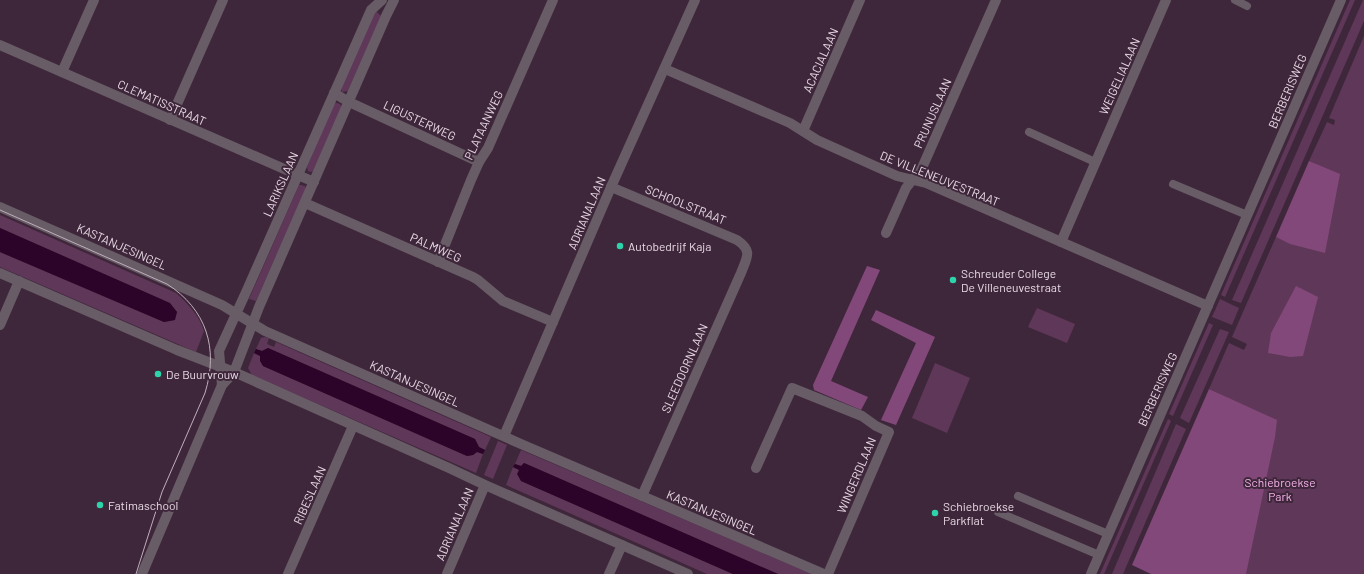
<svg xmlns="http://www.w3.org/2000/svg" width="1364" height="574" font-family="Barlow,sans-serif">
<rect width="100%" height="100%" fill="#3f273b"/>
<g fill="#5f3758">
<path d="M1350,0h5l-130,297 -4,-2z"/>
<path d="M1363,0h1v21l-123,282 -9,-3z"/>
<path d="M376,11l5,5 -33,75 -6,1 -1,-4 32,-76z"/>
<path d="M1364,36v538h-208l70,-177 -17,-8 20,-46 15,7 3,-6 -15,-7 44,-100 11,5 30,-77 -8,-4 18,-39 7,3 1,-5 -6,-2z"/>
<path d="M334,103h3l3,1 2,3 -29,64 -3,1 -2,-1 -1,-4z"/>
<path d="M299,185h2l4,1 1,3 -50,112 -7,-2z"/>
<path d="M0,215l176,78c12,11 23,22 28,38l-8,21 -196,-85v-15l164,70 10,-2 3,-8 -8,-9 -169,-75z"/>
<path d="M1220,299l19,9 -7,17 -20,-8z"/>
<path d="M1037,308l38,16 -8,19 -39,-16z"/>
<path d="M1209,323l4,2 -40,91 -4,-2z"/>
<path d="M1220,329l9,3 -40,91 -9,-5z"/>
<path d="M265,337l4,1 -2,6 7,3 2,-5 215,95 -6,13 -6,-3 -4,-8 -207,-91 -6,3 -6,-2 5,-11z"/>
<path d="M254,353l6,3 3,10 204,90 6,-1 4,-3 6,2 -7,19 -224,-98 -4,-7z"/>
<path d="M935,363l35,15 -23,55 -35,-15z"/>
<path d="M1168,419l3,2 -67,153h-4z"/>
<path d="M1176,424l10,5 -63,145h-11z"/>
<path d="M498,441l9,4 -14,34 -9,-4z"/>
<path d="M521,450l291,124h-34l-254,-111 -3,3 -6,-2z"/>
<path d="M513,467l6,3 2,11 212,93h-26l-201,-89z"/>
</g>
<g fill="#83487a">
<path d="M1309,161l31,13 -15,79 -35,-9 -14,-7z"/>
<path d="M867,266l13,4 -49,111 37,16 -7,13 -47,-20 -1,-5z"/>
<path d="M1296,286l22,11 -15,59 -13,1 -22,-4 3,-20z"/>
<path d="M876,310l59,27 -39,88 -15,-5 35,-77 -45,-23z"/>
<path d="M1209,389l68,31 -2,17 -29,137h-95l-19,-9z"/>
</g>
<g fill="#2d0429">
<path d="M0,228l170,75 7,9 -2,8 -11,2 -164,-70z"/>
<path d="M268,348l207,91 4,8 6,3 -2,4 -6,-2 -4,3 -6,1 -204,-90 -3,-5v-5l-6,-3 2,-4 6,2z"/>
<path d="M524,463l254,111h-45l-212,-93 -4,-7 2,-4 -6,-3 2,-3 6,2z"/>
</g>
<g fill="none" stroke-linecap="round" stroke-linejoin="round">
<g stroke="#685c66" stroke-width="8">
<path d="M1235,0l12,6"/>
<path d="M1029,132l66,30"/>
<path d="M1173,184l74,31"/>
<path d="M1018,496l90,38"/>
<path d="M998,512l101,43"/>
</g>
<g stroke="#685c66" stroke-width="10">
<path d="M0,45l314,137"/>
<path d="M665,69l125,54 27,17 80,36 29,7 282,123"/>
<path d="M62,72l32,-72"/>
<path d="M334,93l15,9 130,60"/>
<path d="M170,120l53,-120"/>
<path d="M803,131l57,-131"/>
<path d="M611,187l126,53c16,11 10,17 4,33l-99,223"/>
<path d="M305,203l168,74 5,3 25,21 50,21"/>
<path d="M886,233l20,-45 16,-20 74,-168"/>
<path d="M1061,242l105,-242"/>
<path d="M438,262l33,-82 8,-18 9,-14 65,-148"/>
<path d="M0,325l19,-44"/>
<path d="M222,385l-3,-34 28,-61 124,-280 11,-10"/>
<path d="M756,468l36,-80 70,28 14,10 13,6 -61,142"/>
<path d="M142,574l80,-189 12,-13 25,-65 127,-291 8,-16"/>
<path d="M288,574l65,-148"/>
<path d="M447,574l38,-89"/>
<path d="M609,574l13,-29"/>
<path d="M1091,574l250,-574"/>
</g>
<g stroke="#685c66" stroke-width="10">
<path d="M0,207l222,98 43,26 256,113 303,130"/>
<path d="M0,273l177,77 57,22 215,96 36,17 203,89"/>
<path d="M504,436l107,-249 84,-187"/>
</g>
<path stroke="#bfaebc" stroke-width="1" d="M0,210l167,74c39,25 52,64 38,109l-43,99 -26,82"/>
</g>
<g fill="#2dd4ab" stroke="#3f273b" stroke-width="1.5">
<circle cx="620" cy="246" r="4"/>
<circle cx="953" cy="280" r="4"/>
<circle cx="158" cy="374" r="4"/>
<circle cx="100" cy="505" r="4"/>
<circle cx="935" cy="513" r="4"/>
</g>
<g text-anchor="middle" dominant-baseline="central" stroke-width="4" stroke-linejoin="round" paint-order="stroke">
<g font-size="12" fill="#e8d9e5" stroke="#3f273b">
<text transform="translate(820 60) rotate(-66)">ACACIALAAN</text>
<text transform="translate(1119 76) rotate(-66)">WEIGELIALAAN</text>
<text transform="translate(1287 91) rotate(-67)">BERBERISWEG</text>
<text transform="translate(162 102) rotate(24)">CLEMATISSTRAAT</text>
<text transform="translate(932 113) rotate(-66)">PRUNUSLAAN</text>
<text transform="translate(420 120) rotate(25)">LIGUSTERWEG</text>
<text transform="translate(483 125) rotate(-65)">PLATAANWEG</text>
<text transform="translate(940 178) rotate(22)">DE VILLENEUVESTRAAT</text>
<text transform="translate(280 184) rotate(-66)">LARIKSLAAN</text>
<text transform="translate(686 204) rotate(22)">SCHOOLSTRAAT</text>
<text transform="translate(586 213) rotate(-67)">ADRIANALAAN</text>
<text transform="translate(122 246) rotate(24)">KASTANJESINGEL</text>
<text transform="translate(436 247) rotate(24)">PALMWEG</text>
<text transform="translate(684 368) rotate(-66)">SLEEDOORNLAAN</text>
<text transform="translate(415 383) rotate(24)">KASTANJESINGEL</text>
<text transform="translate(1157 389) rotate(-66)">BERBERISWEG</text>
<text transform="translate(856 475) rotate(-67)">WINGERDLAAN</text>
<text transform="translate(309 495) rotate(-66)">RIBESLAAN</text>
<text transform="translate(712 512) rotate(23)">KASTANJESINGEL</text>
<text transform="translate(454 524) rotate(-67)">ADRIANALAAN</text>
</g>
<g font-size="12" fill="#e8d9e5" stroke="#3f273b" text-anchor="start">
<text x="628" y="246">Autobedrijf Kaja</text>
<text x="961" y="273">Schreuder College<tspan x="961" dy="14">De Villeneuvestraat</tspan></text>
<text x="166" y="374">De Buurvrouw</text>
<text x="108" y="505">Fatimaschool</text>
<text x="943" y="506">Schiebroekse<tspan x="943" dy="14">Parkflat</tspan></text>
</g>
<g font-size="12" fill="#f7b2eb" stroke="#3f273b">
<text x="1280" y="482">Schiebroekse<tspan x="1280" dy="14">Park</tspan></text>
</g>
</g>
</svg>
